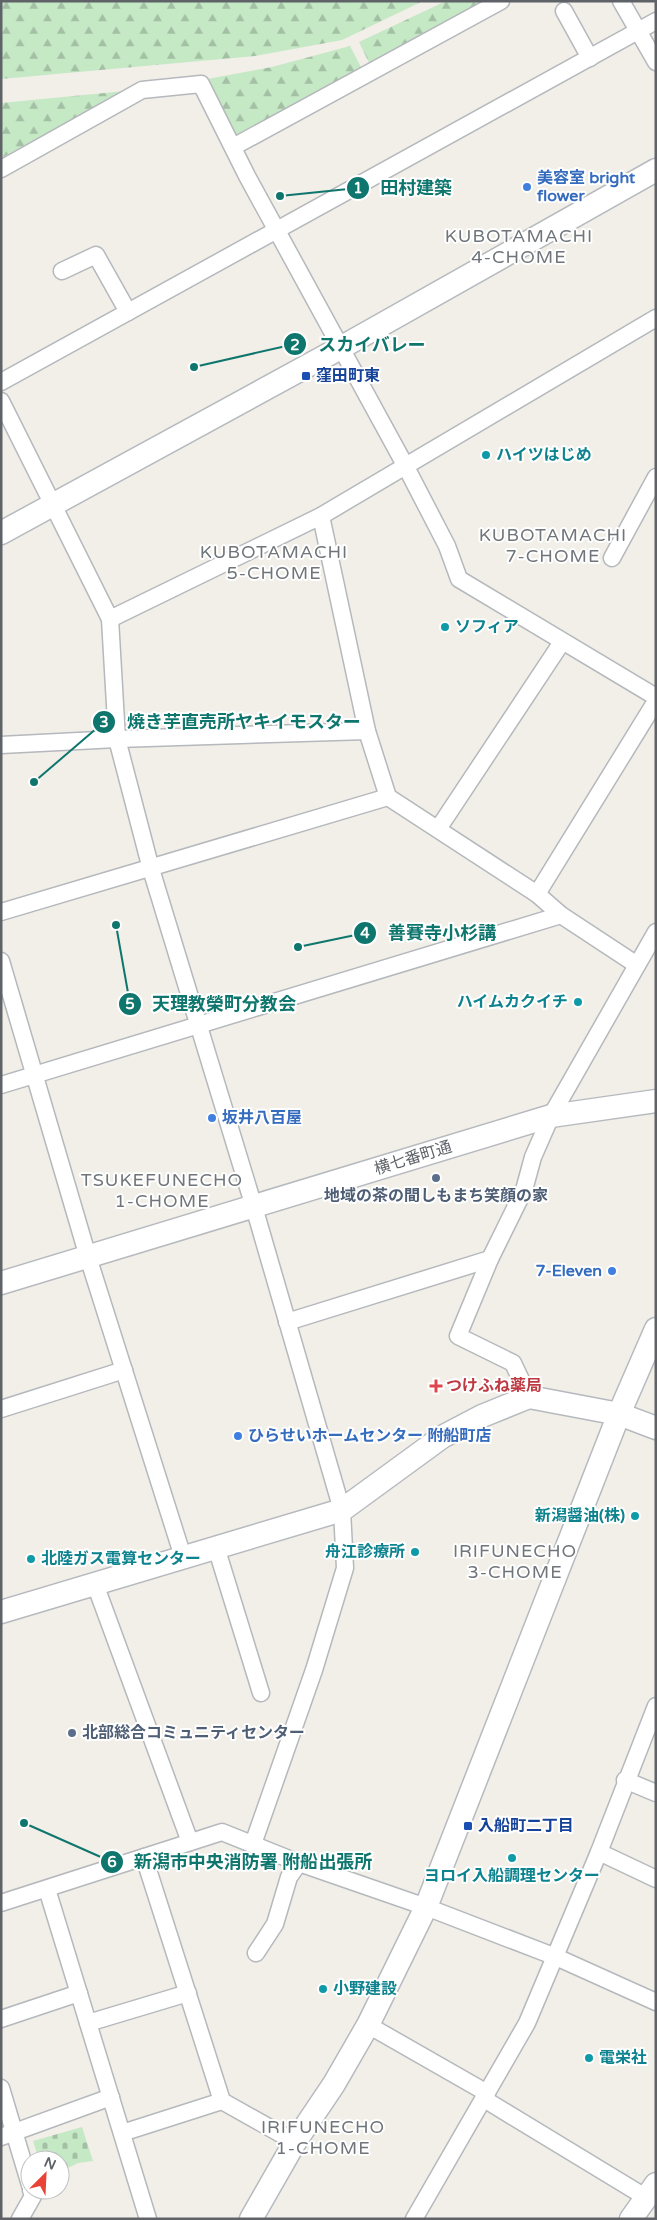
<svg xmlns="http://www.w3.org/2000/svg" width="657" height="2220" font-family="'Varela Round','Noto Sans JP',sans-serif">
<defs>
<pattern id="forest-firs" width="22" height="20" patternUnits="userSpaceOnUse" patternTransform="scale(1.25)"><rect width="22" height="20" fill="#c5e8c5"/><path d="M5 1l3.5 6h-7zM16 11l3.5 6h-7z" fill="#a3c0a4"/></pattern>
<pattern id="cemetery-stones" width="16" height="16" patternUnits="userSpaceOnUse" patternTransform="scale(1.25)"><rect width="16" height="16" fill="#c5e8c5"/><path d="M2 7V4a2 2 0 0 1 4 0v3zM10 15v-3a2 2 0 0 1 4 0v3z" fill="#a3c0a4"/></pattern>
</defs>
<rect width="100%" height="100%" fill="#f1efe8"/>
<g fill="url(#forest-firs)">
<path d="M1,1h422l-81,39 -87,16 -254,23z"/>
<path d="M446,1h48l-123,66 -12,-25z"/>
<path d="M350,46l13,25 -126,65 -35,-56 70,-13z"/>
<path d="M125,91l-124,67v-55z"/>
</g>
<path fill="url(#cemetery-stones)" d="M82,2127l11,34 -15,2 -14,7 2,6 -6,2v-18h-21l-6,-19z"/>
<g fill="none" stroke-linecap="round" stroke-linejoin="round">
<defs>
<g id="street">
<path d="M621,1l35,61"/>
<path d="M564,11l26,47"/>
<path d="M233,147l268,-146"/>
<path d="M1,169l141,-79 59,-6 46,92 158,289 42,81 12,33 197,118"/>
<path d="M62,271l34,-16 32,57"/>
<path d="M1,382l655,-361"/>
<path d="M1,401l109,218 7,120 34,130 103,338 88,303 3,58 -31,102 -61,174"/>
<path d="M321,516l46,215 21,66 149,97 24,21 76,50"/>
<path d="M612,558l44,-81"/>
<path d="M110,619l211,-103 335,-198"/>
<path d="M1,745l116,-6 250,-8"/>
<path d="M438,829l124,-187"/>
<path d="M537,894l119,-193"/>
<path d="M1,912l387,-115"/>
<path d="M1,961l87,296 95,300"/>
<path d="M1,1085l560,-170"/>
<path d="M287,1322l203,-63"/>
<path d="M529,1397l-16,-34 -55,-27 32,-77 34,-69 9,-33 18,-41 105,-184"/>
<path d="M1,1409l123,-39"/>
<path d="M216,1547l45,146"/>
<path d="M95,1584l95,258"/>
<path d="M625,1780l31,13"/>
<path d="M599,1852l57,27"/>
<path d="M144,1857l78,244 73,41"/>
<path d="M47,1889l101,330"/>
<path d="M1,1903l221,-71 77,31 127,44 130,50 100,45"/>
<path d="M256,1953l19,-29 14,-47 10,-14"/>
<path d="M1,2019l78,-26"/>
<path d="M88,2023l100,-30"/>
<path d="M368,2025l119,68"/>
<path d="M1,2088l29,97"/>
<path d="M484,2099l163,99"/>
<path d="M122,2133l100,-32"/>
<path d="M1,2137l110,-40"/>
<path d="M20,2219l13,-23 -2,-6"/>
<path d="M414,2219l113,-196 72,-171 57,-146"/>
</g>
<g id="secondary">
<path d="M1,533l341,-186 314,-177"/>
<path d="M1,1283l550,-167 105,-15"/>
<path d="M1,1612l341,-102 100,-73 40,-21 47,-19 90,17 37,14"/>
<path d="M251,2219l44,-77 39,-58 34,-59 58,-118 193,-493 37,-85"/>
<path d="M631,2219l25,-35"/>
</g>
</defs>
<use href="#street" stroke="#b5b8bc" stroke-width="19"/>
<use href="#secondary" stroke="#b6babf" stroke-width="25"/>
<use href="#street" stroke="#fff" stroke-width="16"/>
<use href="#secondary" stroke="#fff" stroke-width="22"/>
</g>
<g fill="#3f7fe0" stroke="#fff" stroke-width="2">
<circle cx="527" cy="187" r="5"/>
<circle cx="212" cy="1118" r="5"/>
<circle cx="612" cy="1271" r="5"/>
<circle cx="238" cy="1436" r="5"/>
</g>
<g fill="#1a4fb4" stroke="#fff" stroke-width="2">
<rect x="301" y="371" width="10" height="10" rx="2.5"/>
<rect x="463" y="1821" width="10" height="10" rx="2.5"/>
</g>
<g fill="#0f9aa8" stroke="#fff" stroke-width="2">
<circle cx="486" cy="455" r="5"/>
<circle cx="445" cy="627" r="5"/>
<circle cx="578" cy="1002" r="5"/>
<circle cx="635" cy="1516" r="5"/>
<circle cx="415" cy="1552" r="5"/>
<circle cx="31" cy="1559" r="5"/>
<circle cx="512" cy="1858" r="5"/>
<circle cx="323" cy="1989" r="5"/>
<circle cx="589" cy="2058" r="5"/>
</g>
<g fill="#5c6f8a" stroke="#fff" stroke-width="2">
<circle cx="436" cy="1178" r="5"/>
<circle cx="72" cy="1733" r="5"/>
</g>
<path fill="#e0444e" stroke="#fff" stroke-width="2" d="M433.5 1378.5h5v5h5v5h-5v5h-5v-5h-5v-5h5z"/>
<g text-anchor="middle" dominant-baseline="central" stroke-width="4" stroke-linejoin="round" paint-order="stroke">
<g font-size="16" font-weight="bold" fill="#366cbe" stroke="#fff" text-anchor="start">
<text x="537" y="178">美容室 bright<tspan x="537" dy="18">flower</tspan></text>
<text x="222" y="1118">坂井八百屋</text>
<text x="602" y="1271" text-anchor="end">7-Eleven</text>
<text x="248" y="1436">ひらせいホームセンター 附船町店</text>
</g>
<g font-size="16" font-weight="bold" fill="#164399" stroke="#fff" text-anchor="start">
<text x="316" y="376">窪田町東</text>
<text x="478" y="1826">入船町二丁目</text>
</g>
<g font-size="16" font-weight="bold" fill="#0d838f" stroke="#fff" text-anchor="start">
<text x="496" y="455">ハイツはじめ</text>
<text x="455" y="627">ソフィア</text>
<text x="568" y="1002" text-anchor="end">ハイムカクイチ</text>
<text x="625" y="1516" text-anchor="end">新潟醤油(株)</text>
<text x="405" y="1552" text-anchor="end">舟江診療所</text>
<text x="41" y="1559">北陸ガス電算センター</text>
<text x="512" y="1876" text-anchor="middle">ヨロイ入船調理センター</text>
<text x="333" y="1989">小野建設</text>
<text x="599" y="2058">電栄社</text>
</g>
<g font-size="16" fill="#5f6368" stroke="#fff">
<text transform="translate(413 1158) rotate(-17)">横七番町通</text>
</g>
<g font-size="16" font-weight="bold" fill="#4e5e75" stroke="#fff">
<text x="436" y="1196">地域の茶の間しもまち笑顔の家</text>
<text x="82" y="1733" text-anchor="start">北部総合コミュニティセンター</text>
</g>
<g font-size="16" font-weight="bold" fill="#be3a42" stroke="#fff" text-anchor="start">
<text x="446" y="1386">つけふね薬局</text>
</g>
<g font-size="18" letter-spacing="1" fill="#70757a" stroke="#fff">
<text x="519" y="236">KUBOTAMACHI<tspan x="519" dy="21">4-CHOME</tspan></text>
<text x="553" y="535">KUBOTAMACHI<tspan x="553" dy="21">7-CHOME</tspan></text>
<text x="274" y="552">KUBOTAMACHI<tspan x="274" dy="21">5-CHOME</tspan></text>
<text x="162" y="1180">TSUKEFUNECHO<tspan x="162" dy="21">1-CHOME</tspan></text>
<text x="515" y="1551">IRIFUNECHO<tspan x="515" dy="21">3-CHOME</tspan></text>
<text x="323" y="2127">IRIFUNECHO<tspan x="323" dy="21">1-CHOME</tspan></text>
</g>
</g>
<path fill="none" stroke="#0f766e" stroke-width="2" d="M280 196L358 188M194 367L295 344M34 782L104 722M298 947L365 933M116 925L130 1004M24 1823L112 1862"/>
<g fill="#0f766e" stroke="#fff" stroke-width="2">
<circle cx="280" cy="196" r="5"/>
<circle cx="194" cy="367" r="5"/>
<circle cx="34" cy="782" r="5"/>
<circle cx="298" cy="947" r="5"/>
<circle cx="116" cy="925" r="5"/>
<circle cx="24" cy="1823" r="5"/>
<circle cx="358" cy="188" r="12"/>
<circle cx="295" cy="344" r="12"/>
<circle cx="104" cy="722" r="12"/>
<circle cx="365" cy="933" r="12"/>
<circle cx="130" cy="1004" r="12"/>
<circle cx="112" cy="1862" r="12"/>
</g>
<g font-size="15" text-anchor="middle" font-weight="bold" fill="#fff">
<text x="358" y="193">1</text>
<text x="295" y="350">2</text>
<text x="104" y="727">3</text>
<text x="365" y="938">4</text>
<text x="130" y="1009">5</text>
<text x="112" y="1867">6</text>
</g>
<g font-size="18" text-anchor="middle" font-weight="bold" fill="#0f766e" stroke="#fff" stroke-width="4" stroke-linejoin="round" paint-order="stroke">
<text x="416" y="194">田村建築</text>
<text x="372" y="351">スカイバレー</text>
<text x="244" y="728">焼き芋直売所ヤキイモスター</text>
<text x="442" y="939">善賽寺小杉講</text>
<text x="224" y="1010">天理教榮町分教会</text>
<text x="253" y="1868">新潟市中央消防署 附船出張所</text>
</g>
<rect width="657" height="2220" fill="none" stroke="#5f6368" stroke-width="5"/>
<g transform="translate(45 2175) rotate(24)"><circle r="24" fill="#ffffff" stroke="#bfc1c3"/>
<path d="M0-4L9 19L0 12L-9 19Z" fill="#ea4335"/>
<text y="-8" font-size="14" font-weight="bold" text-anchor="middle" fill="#5f6368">N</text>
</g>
</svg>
